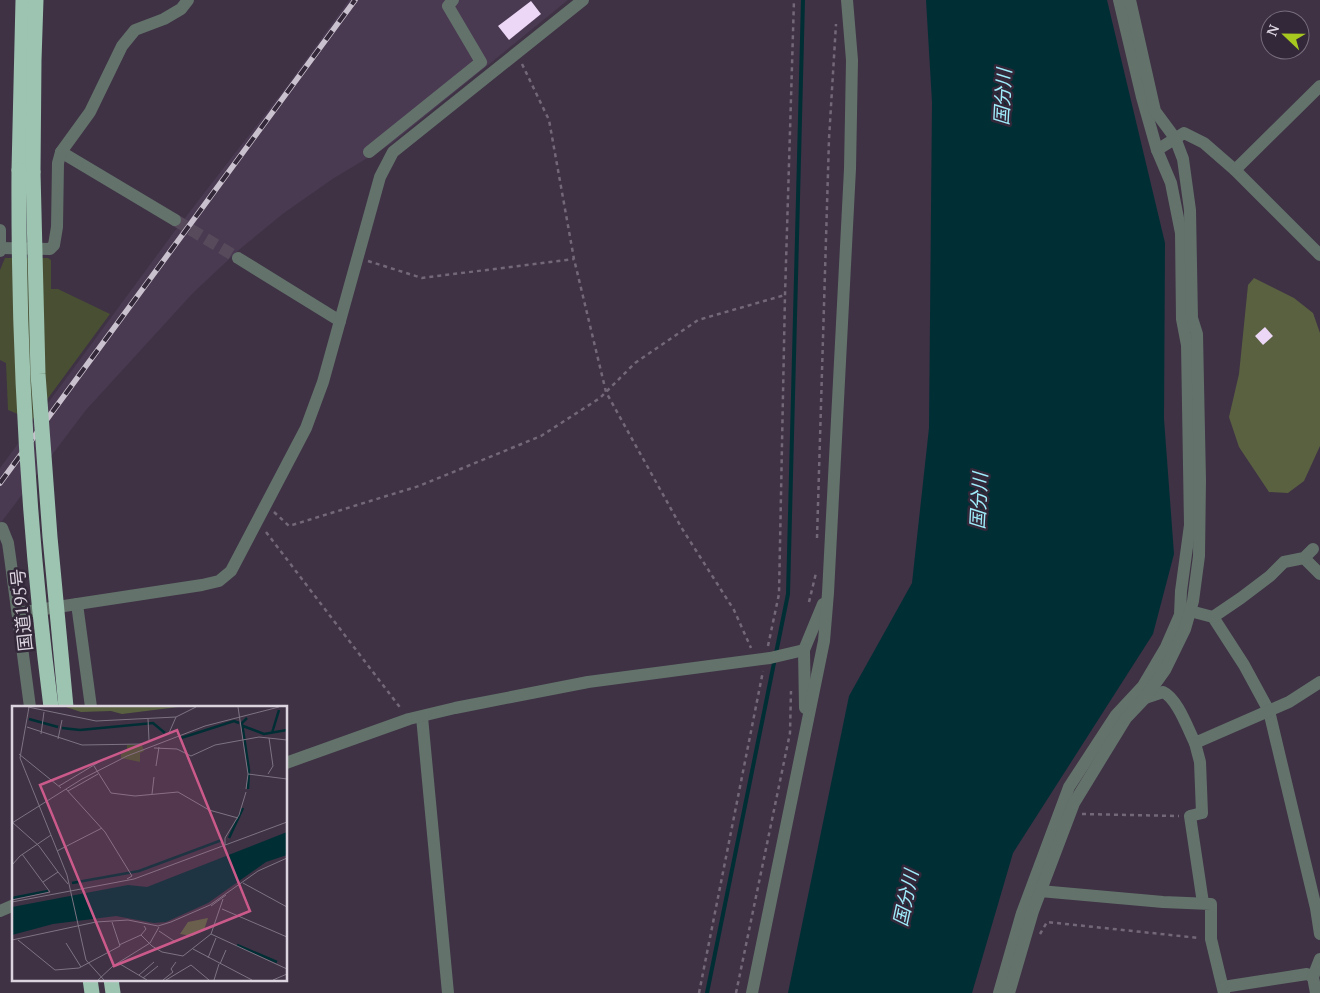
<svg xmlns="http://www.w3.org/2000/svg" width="1320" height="993" font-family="'PT Serif','Noto Sans JP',serif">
<rect width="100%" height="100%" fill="#3e3244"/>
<path fill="#493951" d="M349,0h219l-177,144 -57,34 -50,35 -44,36 -47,44 -107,117 -86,114v-56l174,-236 113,-146z"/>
<path fill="#494f33" d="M5,258h43l3,2v29h7l52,25 -78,106 -24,-10 -2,-47 -6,-3v-90z"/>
<path fill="#5a6141" d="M1254,278l40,20 19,15 7,20v113l-16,35 -16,12 -19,-1 -30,-45 -10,-30 10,-43 9,-89z"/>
<path fill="#002e35" d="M926,0h181l58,243 -1,176 10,135 -21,80 -140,219 -41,140h-184l61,-297 63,-113 17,-155 3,-326z"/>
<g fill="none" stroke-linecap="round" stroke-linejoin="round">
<path stroke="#002e35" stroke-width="4" d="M707,993l81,-399 15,-594"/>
</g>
<g fill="#ecd7f7">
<path d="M531,1l10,13 -32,26 -11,-14z"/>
<path d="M1265,327l8,9 -10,9 -8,-9z"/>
</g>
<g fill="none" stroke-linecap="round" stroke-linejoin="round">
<path stroke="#564a5b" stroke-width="12" stroke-dasharray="12 6" stroke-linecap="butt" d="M175,220l63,38"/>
<g stroke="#736878" stroke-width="2.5" stroke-dasharray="4 4" stroke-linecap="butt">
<path d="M522,64l27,56 25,139 32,133 75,135 53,83 17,38"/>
<path d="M368,261l54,17 152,-19"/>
<path d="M274,512l15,14 130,-40 122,-50 59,-38 35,-35 63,-43 87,-25"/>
<path d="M266,532l136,178"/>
<path d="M817,538l12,-399 7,-115"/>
<path d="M809,602l7,-29"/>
<path d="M768,646l11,-52 6,-299 9,-295"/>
<path d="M1082,814l97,2"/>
<path d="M1040,934l7,-12 152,16"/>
<path d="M699,993l64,-322"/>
<path d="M736,993l54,-260 1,-42"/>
</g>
<g stroke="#63726b" stroke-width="12">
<path d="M1157,150l27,-17 20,10 31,27 85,85"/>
<path d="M61,152l114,68"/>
<path d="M369,152l112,-90 -33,-56 5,-6"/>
<path d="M1235,170l85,-84"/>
<path d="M0,230v21"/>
<path d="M1,248l49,1 4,-4 3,-18 1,-64 3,-11 29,-40 32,-66 13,-16 29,-11 17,-10 7,-9"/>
<path d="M238,258l102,63"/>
<path d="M2,528l6,15 2,14 20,150"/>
<path d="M1304,558l16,16"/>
<path d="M77,604l14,103"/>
<path d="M1190,611l23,6 31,48 25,46 47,197 4,26"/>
<path d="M18,613l184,-28 17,-4 12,-10 75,-143 17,-46 57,-205 13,-25 190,-152"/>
<path d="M1213,617l28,-19 29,-22 14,-14 20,-4 9,-9"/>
<path d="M804,650l19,-46"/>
<path d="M1145,698l18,-6c14,6 25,37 32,51l94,-41 31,-20"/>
<path d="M422,717l26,276"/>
<path d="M1195,743l5,19 2,51 -12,3 13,87"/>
<path d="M286,763l123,-44 46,-11 133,-26 182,-24 34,-8 1,58"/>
<path d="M1040,891l123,11 48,2v35l13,54"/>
<path d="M0,911l14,-6"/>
<path d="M1223,987l84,-13 6,3"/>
<path d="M752,993l72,-352 4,-48 22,-424 2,-109 -5,-60"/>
<path d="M999,993l23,-80 47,-126 47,-72 27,-29 23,-39 14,-32 1,-24 9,-66 -3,-180 -5,-26 -1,-86 -10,-50 -14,-33 -15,-53 -23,-97"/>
<path d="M1009,993l24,-82 41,-108 52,-85 19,-20 20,-28 20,-41 8,-28 6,-45 1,-76 -3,-146 -5,-16 -2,-108 -7,-51 -8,-21 -20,-27 -25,-111"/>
<path d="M1316,993l-3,-16 7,-18"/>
</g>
<g stroke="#9dc3b1" stroke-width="15">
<path d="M19,170l4,-170"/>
<path d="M33,172l1,-112 2,-60"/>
<path d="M90,979l2,14"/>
<path d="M111,979l2,14"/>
</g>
<defs>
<path id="rail" d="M0,483l355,-483"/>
</defs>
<use href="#rail" stroke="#c9c1cd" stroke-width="5.5"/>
<use href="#rail" stroke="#332839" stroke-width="4" stroke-dasharray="11" stroke-linecap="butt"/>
<g stroke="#9dc3b1" stroke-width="15">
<path d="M19,170c-1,180 9,359 32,537"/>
<path d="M33,172l5,202 12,163 16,170"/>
</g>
</g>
<g text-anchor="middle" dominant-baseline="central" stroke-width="5" stroke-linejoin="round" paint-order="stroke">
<g font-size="18" fill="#dcd5e0" stroke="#332839">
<text transform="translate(21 610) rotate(-96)">国道195号</text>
</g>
<g font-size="19" font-style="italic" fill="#9fecfb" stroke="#332839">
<text transform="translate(1002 97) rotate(-87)">国分川</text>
<text transform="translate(978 501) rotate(-87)">国分川</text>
<text transform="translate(905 898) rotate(-78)">国分川</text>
</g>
</g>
<g transform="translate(12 706)">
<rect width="275" height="275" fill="#3e3244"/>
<path d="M115,39h15l2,6 -4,2v9l-19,-4v-4l6,-3z" fill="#494f33"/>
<path d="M54,1h112l-56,7 -11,-3 -30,1zM196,212l-4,12 -12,6 -12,-2 8,-12z" fill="#5a6141"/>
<path d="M275,126v23l-21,7 -58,41 -42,19 -12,1 -38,-7 -63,8 -41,11v-28l116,-22 19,2z" fill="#002e35"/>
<path fill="none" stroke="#002e35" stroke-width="2.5" d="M235,12l-5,5 7,47 -1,19M17,13l29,8M231,20l21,8 23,-4M50,22l18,2 73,-7 12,10M260,27l7,-23M169,32l53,-17 5,2M217,132l14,-30M60,177l67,-12 83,-31M0,192l36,-7M225,239l40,17"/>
<path fill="none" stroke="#7d7382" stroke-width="1" d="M16,1l68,14 80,-4 20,-10M17,1l-9,51 47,117 19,85 18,20M226,1l10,67 -2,15M136,13l1,21M15,21l55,18 61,-1 26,-11 7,-16M29,28l3,-22M46,33l4,-19M142,42l23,1 14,7 24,-11 44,-8 28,3M7,48l42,34M82,60l17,27 24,3 43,-4 31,18 29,8M144,60l3,-19M236,68l39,5M256,68l5,-8 -4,-28M47,80l45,-27M54,83l39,43 27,44 -5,3M56,85l30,-17M140,88l2,-17M0,116l27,24 19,26M0,117l70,-44 45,-23 78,-30 74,-19M213,139v-7l14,-23 7,-23M45,145l45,-23M0,159l8,-9 31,-21M31,176l15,-10 10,12M231,177l44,24M0,194l38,-8 -28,-38M0,196l122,-23 153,-57M199,200l15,-11M210,203l65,28M132,220l2,3 -5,6 11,11 10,6 21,4 28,-22 12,-35M147,225l15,10M199,228l76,35M0,234l84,-18 32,-2 30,6 13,-4 39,-17 48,-34 29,-13M6,234l37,30 24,-2 41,-22 -8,-24M54,237l15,24M107,239l22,-10M181,243l59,31M196,252l8,-20M108,258l27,16M208,258l6,-14M127,269l15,-13M131,272l15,-12M86,274l15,-14 37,-23 9,-16M151,274l10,-8 -2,-3 5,-7M154,274l25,-15 18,15M202,274l5,-16M261,274l14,-6"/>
<path fill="#cb5a8a" fill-opacity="0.15" stroke="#cb5a8a" stroke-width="2.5" d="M165,24l73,181 -136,55 -74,-181z"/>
<rect width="275" height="275" fill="none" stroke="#dcd5e0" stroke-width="2.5"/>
</g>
<g transform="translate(1285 35) rotate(292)"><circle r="24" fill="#332839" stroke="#776d7c"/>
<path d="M0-4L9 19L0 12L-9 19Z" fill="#a7c81f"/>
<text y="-8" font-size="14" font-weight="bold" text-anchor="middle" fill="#dcd5e0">N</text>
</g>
</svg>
